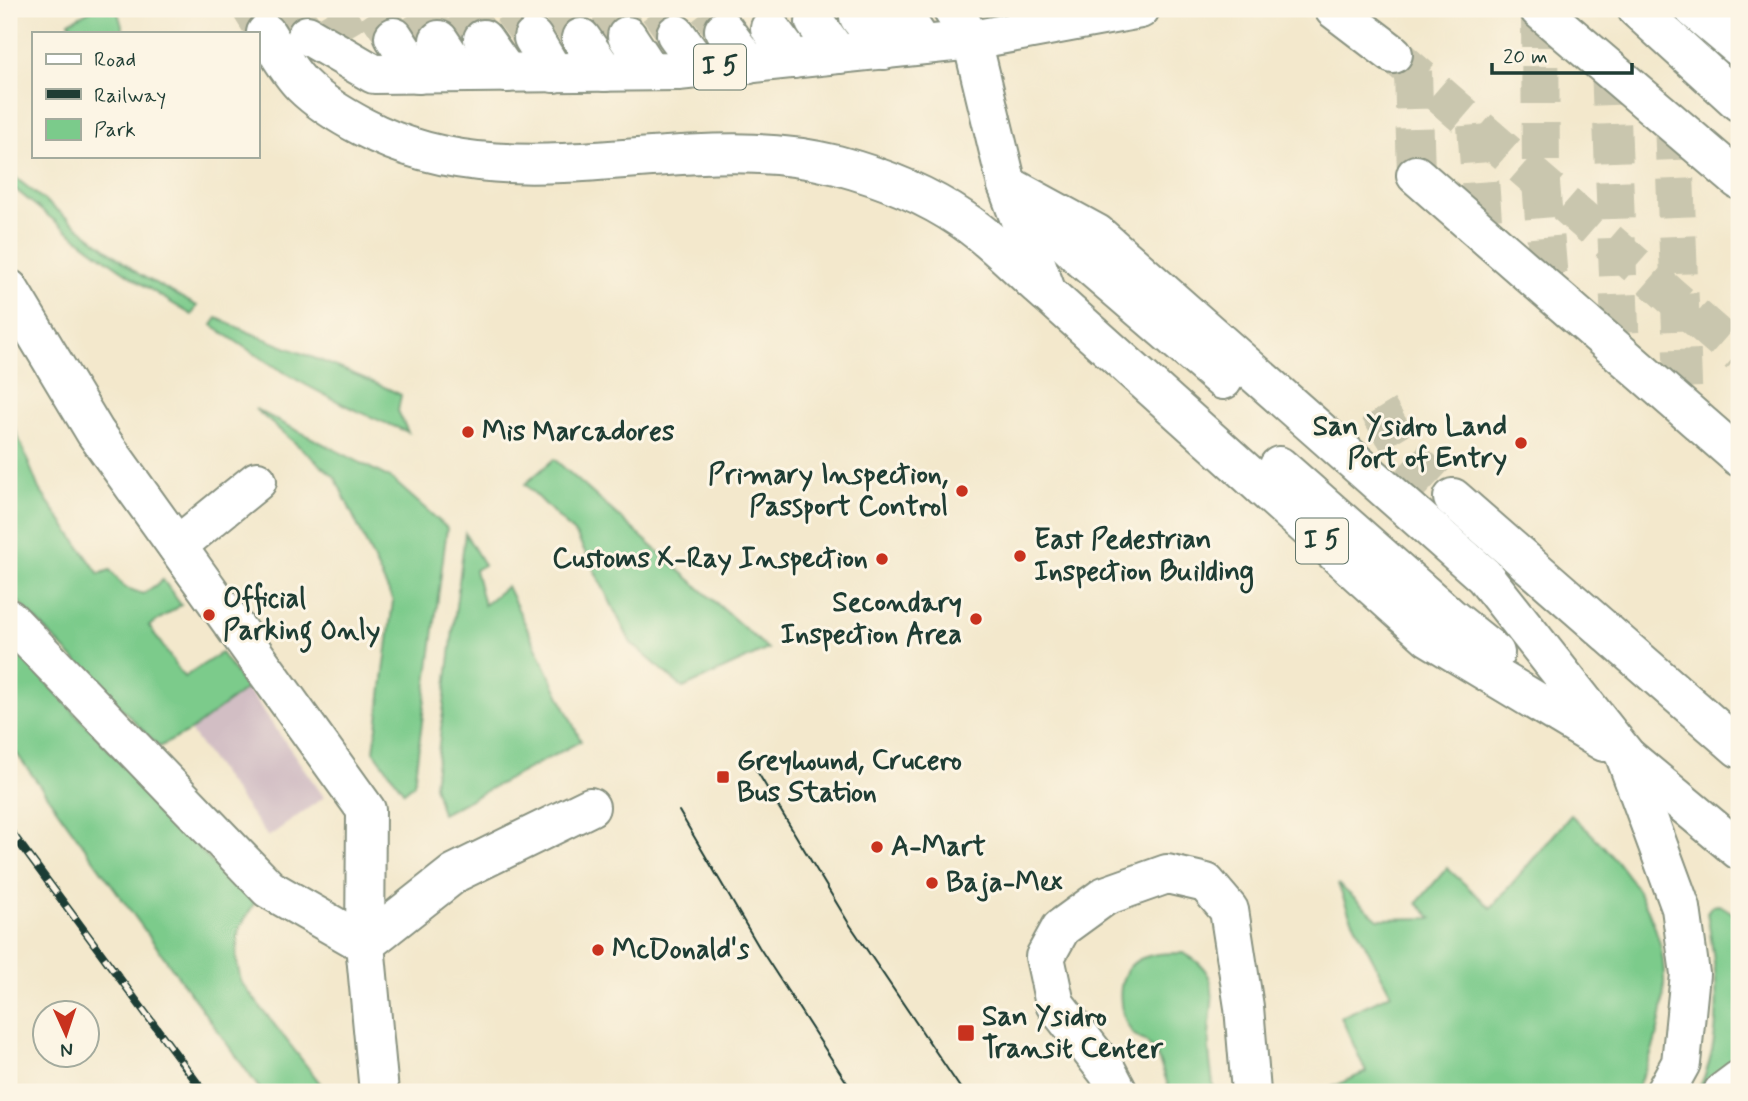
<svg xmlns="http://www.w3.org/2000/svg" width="1748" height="1101" font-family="Mynerve,sans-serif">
<rect width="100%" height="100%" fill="#fcf5e5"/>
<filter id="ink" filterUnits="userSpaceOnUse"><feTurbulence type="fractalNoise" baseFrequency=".0143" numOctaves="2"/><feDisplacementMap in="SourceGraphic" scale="14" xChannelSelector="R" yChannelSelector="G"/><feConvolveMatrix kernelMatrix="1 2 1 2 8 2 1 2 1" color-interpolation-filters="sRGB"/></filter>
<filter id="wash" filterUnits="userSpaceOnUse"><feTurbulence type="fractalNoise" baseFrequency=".00686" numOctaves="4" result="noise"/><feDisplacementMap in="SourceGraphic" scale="28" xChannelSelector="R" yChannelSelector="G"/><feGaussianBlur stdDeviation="1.57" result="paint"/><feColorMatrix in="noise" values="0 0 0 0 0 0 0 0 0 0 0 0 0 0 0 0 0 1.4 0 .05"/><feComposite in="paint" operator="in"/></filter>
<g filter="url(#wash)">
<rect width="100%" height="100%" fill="#f3e8cc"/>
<path fill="#d2bec4" d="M247,688l77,109 -56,40 -78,-106z"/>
<g fill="#7bcb8b" stroke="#4d8460" stroke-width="2">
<path d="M93,9h24l7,24h-50l-5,-11z"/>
<path d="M12,175l128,100 57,31 -5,9c-66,-38 -124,-82 -183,-131v-7z"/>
<path d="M217,318c60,29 124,47 184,77l-3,16 10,21c-76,-29 -129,-60 -196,-107z"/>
<path d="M255,409l137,70 55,49 -33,256 -10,8 -30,-41 19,-150 -58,-124z"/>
<path d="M9,414l30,75 60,85 11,-4 14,17 19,7 20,-14 18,25 -32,21 35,51 37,-24 26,35 -57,43 -31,16 -150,-155z"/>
<path d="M554,459l214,190 -85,39 -52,-45 -54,-107 -52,-52z"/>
<path d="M465,533l19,32 -9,5 9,35 23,-19 74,155 -139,73 -8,-29z"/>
<path d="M9,641l220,240 26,21 -16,27 -3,28 5,25 86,110h-65l-253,-349z"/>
<path d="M1571,815c94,81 120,163 64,277h-313l44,-20 -25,-55 50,-23 -42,-81 -11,-29 40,35 54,-1 -15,-15 30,-35 44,40z"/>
<path d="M1720,905l19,12v141l-42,34c30,-55 19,-121 10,-180l5,-6z"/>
<path d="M1183,953c42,21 27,47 26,85 -1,17 3,36 5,54h-44c-5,-16 -10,-35 -22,-48 -5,-5 -14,-7 -17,-13 -14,-21 -17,-59 9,-72 13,-6 29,-6 43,-6z"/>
</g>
</g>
<g filter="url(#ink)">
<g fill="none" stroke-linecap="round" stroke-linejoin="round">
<g stroke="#c9c6ae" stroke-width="38" stroke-dasharray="38 19" stroke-linecap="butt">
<path d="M251,9l15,24"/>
<path d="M610,9l27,37 16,9"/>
<path d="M1540,9l1,174 9,109"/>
<path d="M1393,54l346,301"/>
<path d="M1610,67l11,286"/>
<path d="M1413,71l3,104"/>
<path d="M1673,122l11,287"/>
<path d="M1476,125l8,109"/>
<path d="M1378,409l27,44 48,45"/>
</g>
<g stroke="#c9c6ae" stroke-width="38" stroke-dasharray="38 19" stroke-linecap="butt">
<path d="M290,9l17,26"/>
<path d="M333,9l17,28"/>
<path d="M375,9l19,28"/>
<path d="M419,9l20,31"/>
<path d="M462,9l21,30"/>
<path d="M511,9l22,29"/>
<path d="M561,9l20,29"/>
<path d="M608,9l19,27"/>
<path d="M658,9l18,25"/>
<path d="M708,9l16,21"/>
</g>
<defs>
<g id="minor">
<path d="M1334,9l59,45"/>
<path d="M1539,9l200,171"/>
<path d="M1637,9l102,93"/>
<path d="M1694,9l45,38"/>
<path d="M266,33c11,17 22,38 36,52 17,17 40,31 61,42 150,80 318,-2 474,38 45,12 88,29 126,55 30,20 56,49 84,73"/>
<path d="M1416,175l323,282"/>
<path d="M9,289l86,143 271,378 -1,134 14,148"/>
<path d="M1453,498l286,250"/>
<path d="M177,546l80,-65"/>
<path d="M9,619l260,270 96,55"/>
<path d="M365,944l90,-71 135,-66"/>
<path d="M1118,1092l-11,-21 -52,-67 -10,-47 16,-29 44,-32 62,-22 39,9 23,27 15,97 7,85"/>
</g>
<g id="highway">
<path d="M952,9l20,31 35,145 40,108 382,344 175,105"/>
<path d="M901,12l22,33"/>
<path d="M859,17l25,33"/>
<path d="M815,22l23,32"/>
<path d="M770,28l23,31"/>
<path d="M724,30l25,34"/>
<path d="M676,34l25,35"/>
<path d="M307,35l67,39 304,-3 294,-31 168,-31"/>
<path d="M627,36l23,35"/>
<path d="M394,37l24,37"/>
<path d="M533,38l21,35"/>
<path d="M581,38l24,34"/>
<path d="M483,39l24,34"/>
<path d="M439,40l22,33"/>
<path d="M1007,185l90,49 387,342 140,177 57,155 9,66 -9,89 -16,29"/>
<path d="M1041,218l37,37 145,125"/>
<path d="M1279,466l170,150 46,37"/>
<path d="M1625,755l114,95"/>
<path d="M1723,1092l16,-12"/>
</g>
</defs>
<use href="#minor" stroke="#899280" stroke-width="42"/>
<use href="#highway" stroke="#899280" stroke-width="42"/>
<use href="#minor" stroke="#fff" stroke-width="38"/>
<use href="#highway" stroke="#fff" stroke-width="38"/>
<g stroke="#1f3d34" stroke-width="2">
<path d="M755,768l93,154 115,170"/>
<path d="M679,811l80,136 94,145"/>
</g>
<defs>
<path id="rail" d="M9,829l195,263"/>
</defs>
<use href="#rail" stroke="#1f3d34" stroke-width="8"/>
<use href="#rail" stroke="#fcf5e5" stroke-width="5" stroke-dasharray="16" stroke-linecap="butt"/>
</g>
</g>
<g fill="#c8321e" stroke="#fcf5e5" stroke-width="2.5">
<circle cx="468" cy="432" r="7"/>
<circle cx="1521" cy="443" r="7"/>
<circle cx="962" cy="491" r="7"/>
<circle cx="1020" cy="556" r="7"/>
<circle cx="882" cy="559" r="7"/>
<circle cx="209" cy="615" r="7"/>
<circle cx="976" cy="619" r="7"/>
<rect x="716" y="770" width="14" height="14" rx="3.5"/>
<circle cx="877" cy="847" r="7"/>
<circle cx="932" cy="883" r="7"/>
<circle cx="598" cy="950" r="7"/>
<rect x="957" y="1024" width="18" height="18" rx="3.5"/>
</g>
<g text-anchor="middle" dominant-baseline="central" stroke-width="6" stroke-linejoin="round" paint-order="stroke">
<g fill="#fcf5e5" stroke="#617469" stroke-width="2">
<rect x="694" y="44.5" width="52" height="45" rx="5"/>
<rect x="1296" y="518.5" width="52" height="45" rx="5"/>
</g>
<g font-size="26" font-weight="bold" fill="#1f3d34">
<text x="720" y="67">I 5</text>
<text x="1322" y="541">I 5</text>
</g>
<g font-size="28" font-weight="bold" fill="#1f3d34" stroke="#fcf5e5" text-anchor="start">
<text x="1507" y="427" text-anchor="end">San Ysidro Land<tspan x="1507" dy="32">Port of Entry</tspan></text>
<text x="482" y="432">Mis Marcadores</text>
<text x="948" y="475" text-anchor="end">Primary Inspection,<tspan x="948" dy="32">Passport Control</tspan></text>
<text x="1034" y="540">East Pedestrian<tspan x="1034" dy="32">Inspection Building</tspan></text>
<text x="868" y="559" text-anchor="end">Customs X-Ray Inspection</text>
<text x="223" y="599">Official<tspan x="223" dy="32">Parking Only</tspan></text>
<text x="962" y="603" text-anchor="end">Secondary<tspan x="962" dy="32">Inspection Area</tspan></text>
<text x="737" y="761">Greyhound, Crucero<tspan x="737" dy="32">Bus Station</tspan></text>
<text x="891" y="847">A-Mart</text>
<text x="946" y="883">Baja-Mex</text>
<text x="612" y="950">McDonald's</text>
<text x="982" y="1017">San Ysidro<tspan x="982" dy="32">Transit Center</tspan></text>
</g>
</g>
<rect width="1748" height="1101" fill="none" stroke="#fcf5e5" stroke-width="35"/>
<rect x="32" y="32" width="228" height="126" fill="#fcf5e5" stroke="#a4ab9e" stroke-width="2"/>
<rect x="46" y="54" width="35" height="10" fill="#ffffff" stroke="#a4ab9e" stroke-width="2"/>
<text x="94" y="66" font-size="21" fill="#1f3d34">Road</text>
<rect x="46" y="89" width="35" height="10" fill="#1f3d34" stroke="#a4ab9e" stroke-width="2"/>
<text x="94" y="102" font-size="21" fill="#1f3d34">Railway</text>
<rect x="46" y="119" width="35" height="21" fill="#7bcb8b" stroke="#a4ab9e" stroke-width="2"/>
<text x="94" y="136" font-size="21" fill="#1f3d34">Park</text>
<g transform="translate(66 1034) rotate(177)"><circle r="33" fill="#fcf5e5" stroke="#a4ab9e" stroke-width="2"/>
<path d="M0-5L12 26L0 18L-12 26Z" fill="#c8321e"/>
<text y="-10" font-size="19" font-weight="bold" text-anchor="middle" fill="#1f3d34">N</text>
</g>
<path d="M1492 63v10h140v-10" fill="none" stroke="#1f3d34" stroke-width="3.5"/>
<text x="1503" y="63" font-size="21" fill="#1f3d34" stroke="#fcf5e5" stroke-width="5" paint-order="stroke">20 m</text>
</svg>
